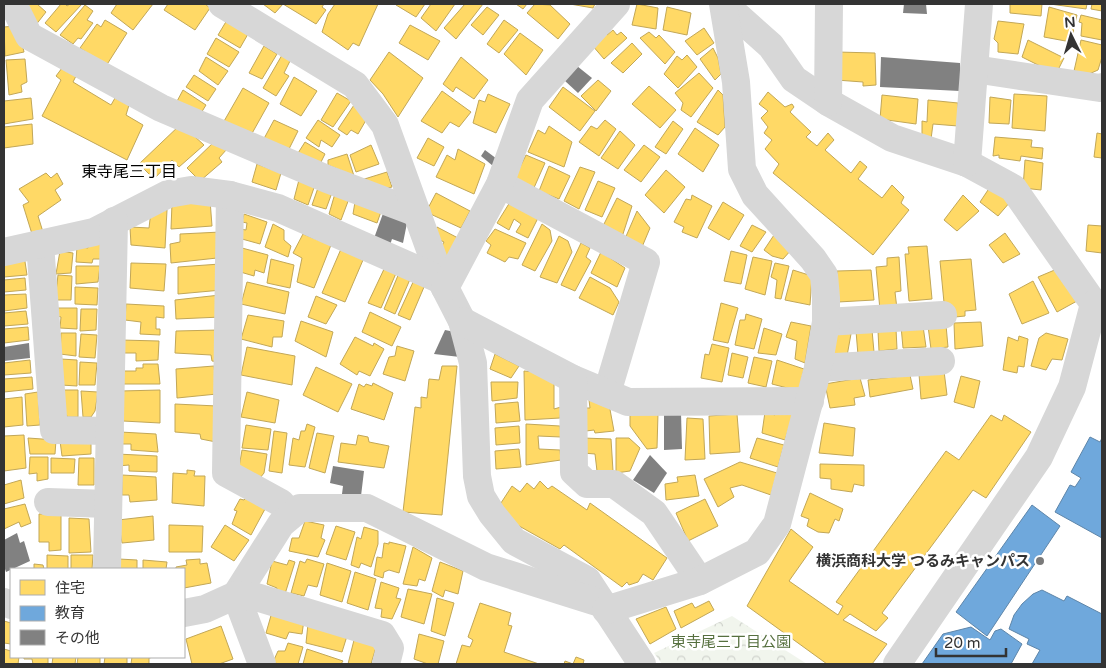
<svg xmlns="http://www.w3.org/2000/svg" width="1106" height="668" font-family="'Varela Round','Noto Sans JP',sans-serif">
<defs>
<pattern id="park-crowns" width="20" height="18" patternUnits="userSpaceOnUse" patternTransform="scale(1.25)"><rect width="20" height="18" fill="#f1f5ed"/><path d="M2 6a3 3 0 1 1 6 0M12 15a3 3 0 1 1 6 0" fill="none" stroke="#cfd2cc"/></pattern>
</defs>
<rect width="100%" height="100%" fill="#fff"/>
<path fill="url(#park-crowns)" d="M732,616l75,48h-145l-8,-11z"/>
<g fill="#ffd966" stroke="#c2a757">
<path d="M24,4h13l9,8 -11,14z"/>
<path d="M61,4h4l2,2 3,-2h12l-26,28 -11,-9z"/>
<path d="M117,4h36l-20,26 -22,-17z"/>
<path d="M168,4h37l5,4 -15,22 -31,-20z"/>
<path d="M263,4h61l-2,3 4,3 -10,14 -33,-20 -8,9z"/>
<path d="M335,4h43l-19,42 -6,-3 -5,7 -26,-18 6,-18z"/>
<path d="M397,4h28l-9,13 -20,-12z"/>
<path d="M431,4h24l-19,27 -15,-13z"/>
<path d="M465,4h18l-27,35 -12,-11z"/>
<path d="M516,4h11l-4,5z"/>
<path d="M535,4l15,1 20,19 -12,15 -31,-26z"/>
<path d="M570,4h25l-2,4z"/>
<path d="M637,4l21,4 -2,21 -24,-4z"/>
<path d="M1010,4h32l-1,12 -31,-3z"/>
<path d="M1050,4h37l-1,5z"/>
<path d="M1092,4h10v7l-11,-2z"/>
<path d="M85,5l8,6 -6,9 6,3 -12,16 -3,-1 -5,6 -13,-9z"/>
<path d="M487,7l12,8 -16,20 -12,-10z"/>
<path d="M667,7l24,6 -4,22 -24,-5z"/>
<path d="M1049,7l28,8 -6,27 -27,-5z"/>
<path d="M1081,15l21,5v20l-21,-4 1,-13 -3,-1z"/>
<path d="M105,20l22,13 -21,33 -26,-18 17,-24 4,3z"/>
<path d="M227,20l21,14 -8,14 -22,-13z"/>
<path d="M504,20l14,10 -19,23 -12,-9z"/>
<path d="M998,21l26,3 -6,30 -20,-2v-9l-4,-4z"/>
<path d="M410,25l30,16 -12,19 -29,-17z"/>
<path d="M15,26l5,9 4,17 -19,4 -1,-29z"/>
<path d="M704,28l10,15 -17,12 -12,-14z"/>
<path d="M603,29l4,6 6,-5 4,5 4,-3 6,6 -23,21 -12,-14z"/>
<path d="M649,32l7,6 3,-3 16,17 -10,12 -25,-26z"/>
<path d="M520,33l23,17 -17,25 -22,-21z"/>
<path d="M216,38l23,14 -10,15 -22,-13z"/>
<path d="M1028,40l36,18 -8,16 -34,-17z"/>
<path d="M1081,40l21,5v12l-4,13 -9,4 -15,-3z"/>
<path d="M632,43l10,11 -19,19 -12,-10z"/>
<path d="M264,46l13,8 -15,25 -13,-6z"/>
<path d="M713,48l5,10 3,16 -6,6 -15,-21z"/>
<path d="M389,52l34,26 -25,39 -15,-23 -13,-14z"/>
<path d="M837,52l38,1 1,32 -13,1v-4l-27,-2z"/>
<path d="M282,55l8,6 -6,12 5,3 -13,20 -13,-8z"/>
<path d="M687,55l10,12 -19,21 -14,-14 13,-18 5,4z"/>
<path d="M206,57l22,14 -10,14 -19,-14z"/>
<path d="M461,57l27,23 -14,19 -18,-12 -3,5 -10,-8z"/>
<path d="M25,59l2,23 -6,3 1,7 -13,3 -3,-35z"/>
<path d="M62,68l14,8 -3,6 38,23 4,-7 14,7 -3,10 17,10 -16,35 -85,-44 19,-36 -5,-4z"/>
<path d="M699,73l14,15 -22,29 -10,-7 2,-7 -8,-10z"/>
<path d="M194,75l22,14 -8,12 -22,-14z"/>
<path d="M294,77l23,14 -16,25 -21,-12z"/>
<path d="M598,80l13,11 -15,20 -15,-15z"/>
<path d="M649,86l27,24 -16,18 -28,-24z"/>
<path d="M563,87l32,24 -15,20 -31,-24z"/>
<path d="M243,88l26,15 -19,34 -27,-14z"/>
<path d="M183,90l23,15 -8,13 -23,-13z"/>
<path d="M718,90l5,5 2,32 -7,8 -21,-13z"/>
<path d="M442,91l29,21 -12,15 -9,-5 -8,11 -21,-12z"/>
<path d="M768,92l17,15 7,-3 2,3 -4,5 21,20 -5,5 11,9 11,-13 6,7 -9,10 26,23 9,-12 7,6 -9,12 24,19 10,-13 12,12 -3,6 8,7 -36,45 -100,-82 6,-9 -14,-15 7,-9 -8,-7 4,-6 -7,-9 7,-7 -9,-7z"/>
<path d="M337,93l14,8 -18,26 -12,-7z"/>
<path d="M488,94l22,10 -14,29 -23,-10 6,-23 6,2z"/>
<path d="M1014,94l33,2 -2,35 -33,-3z"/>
<path d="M882,95l36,4 -2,25 -36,-5z"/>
<path d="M990,97l21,3 -2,24 -20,-1z"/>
<path d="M31,98l2,21 -29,5v-23z"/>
<path d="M928,100l30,3v23l-25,-2 -2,15 -9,-1v-17l5,1z"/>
<path d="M354,105l15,10 -11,19 -7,-4 -4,5 -9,-6z"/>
<path d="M274,120l24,11 -13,26 -25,-11z"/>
<path d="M318,120l22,15 -8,12 -11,-7 -2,7 -13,-9z"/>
<path d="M605,120l11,9 -17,27 -20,-14 12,-16 6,3z"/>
<path d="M673,121l10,8 -17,25 -11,-7z"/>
<path d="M32,124l1,20 -29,4v-21z"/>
<path d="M181,124l23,21 -25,22 -7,-7 -18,19 -15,-15z"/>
<path d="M549,126l23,16 -8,25 -36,-15 10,-22 7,4z"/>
<path d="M695,128l24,17 -16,27 -25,-18z"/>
<path d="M620,131l15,14 -17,24 -17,-11z"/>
<path d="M1097,133l5,1v24l-8,-1z"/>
<path d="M995,137l37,3 -1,7 12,1 -1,11 -21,-3 -1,5 -21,-3v-3l-6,1z"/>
<path d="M428,138l16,9 -10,19 -17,-8z"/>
<path d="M215,141l12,8 -8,9 3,4 -22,19 -13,-13z"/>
<path d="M305,142l20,12 -8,16 -24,-9z"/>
<path d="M371,145l8,19 -23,8 -6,-17z"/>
<path d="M644,145l16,12 -19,25 -17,-12z"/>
<path d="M458,149l27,15 -11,30 -38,-17 11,-22 8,5z"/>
<path d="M347,154l7,22 -26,-11v-5z"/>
<path d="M526,155l19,8 -12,27 -19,-11z"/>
<path d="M1025,160l18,3 -2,27 -18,-2z"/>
<path d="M257,164l24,9 -5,17 -24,-8z"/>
<path d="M549,166l21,10 -11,23 -20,-8z"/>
<path d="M580,167l15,5 -16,37 -15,-8z"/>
<path d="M666,170l19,17 -21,26 -19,-18z"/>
<path d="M387,172l5,15 -21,5 -13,-11z"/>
<path d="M46,173l5,5 6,-5 6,11 -8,6 6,10 -23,16 5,16 -11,2 -9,-29 6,-3 -10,-13z"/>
<path d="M300,176l16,6 -8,23 -14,-6z"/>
<path d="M598,181l17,7 -13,29 -17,-7z"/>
<path d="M992,184l18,18 -12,14 -18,-14z"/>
<path d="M319,185l14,5 -7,19 -14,-4z"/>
<path d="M336,190l14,6 -9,24 -12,-6z"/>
<path d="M436,193l34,18 -9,17 -35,-16z"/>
<path d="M692,195l20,11 -15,32 -15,-6 2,-5 -10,-5 12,-23 5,1z"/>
<path d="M963,195l16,16 -22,20 -13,-11z"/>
<path d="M356,196l27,10 -6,17 -24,-9z"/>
<path d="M617,198l15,8 -10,31 -19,-11z"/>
<path d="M210,200l2,26 -41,3 1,-26z"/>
<path d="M510,202l29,14 -11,22 -12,-6 5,-8 -7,-5 -5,11 -12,-7z"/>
<path d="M723,202l21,13 -15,25 -21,-12z"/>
<path d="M167,210l-2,38 -34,-3 -1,-18 19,1 2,-17z"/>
<path d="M637,211l13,17 -8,19 -18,-6z"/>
<path d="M244,214l23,8 -7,22 -18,-5 -2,-10 6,1 1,-7 -5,-1z"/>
<path d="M273,224l11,6v10l7,6 -3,11 -23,-10z"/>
<path d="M542,224l8,6 2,11 -17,30 -13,-6z"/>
<path d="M752,225l14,7 -14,20 -12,-6z"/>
<path d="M1088,225l14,1v27l-16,-2z"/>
<path d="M437,227l21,11 -9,20 -10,-7 5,-9 -10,-5z"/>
<path d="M495,229l31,14 -8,16 -9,-2 -4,5 -18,-9 4,-8 -5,-4z"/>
<path d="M221,232l-4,26 -46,5 -1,-19 10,-2v-8z"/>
<path d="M1005,233l15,21 -17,9 -14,-18z"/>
<path d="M303,234l28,11 -17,43 -17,-6 5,-24 -9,-5z"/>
<path d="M774,235l18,14 -9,10 -11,-3 -8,-6z"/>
<path d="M559,236l9,5 4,11 -15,31 -17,-6z"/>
<path d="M88,243l16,2 -2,14h-9l-1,4 -16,-1 1,-16 11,2z"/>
<path d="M581,243l9,5 -4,9 5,4 -16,30 -14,-6z"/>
<path d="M927,246l5,53 -23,2 -4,-47h4l-1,-7z"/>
<path d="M242,248l26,7 -4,18 -9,-3 -1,6 -17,-5z"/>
<path d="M341,249l22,11 -18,42 -23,-9z"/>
<path d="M60,251l13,2 -2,20 -15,1z"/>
<path d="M731,251l16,4 -6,29 -17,-3z"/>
<path d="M601,252l24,16 -8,19 -26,-14z"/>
<path d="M24,255l3,20 -23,2v-15z"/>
<path d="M753,257l19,4 -7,34 -20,-6z"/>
<path d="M899,257l2,34 -6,1 2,17 -17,1 -4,-43 11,-1v-8z"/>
<path d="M271,259l23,6 -4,23 -23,-5z"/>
<path d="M971,259l5,51 -11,1v5l-10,1 -10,-4 -5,-52z"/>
<path d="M131,263l35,1 -2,27 -34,-3z"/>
<path d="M775,263l14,3 -8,33 -6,-1 2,-18 -6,-3z"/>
<path d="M220,264l2,26 -44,4v-27z"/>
<path d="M76,266h24l-2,16 -22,2z"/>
<path d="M385,267l12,4 -16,37 -13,-5z"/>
<path d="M1057,269l20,32 -20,11 -19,-35z"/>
<path d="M793,270l19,6 -2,29 -25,-5z"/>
<path d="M871,270l3,30 -36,2 -1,-31z"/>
<path d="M399,273l12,4 -16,37 -11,-5z"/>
<path d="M58,275l14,1 -1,24h-16z"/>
<path d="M590,277l20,11 9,14 -6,13 -34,-17z"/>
<path d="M25,278l1,12 -22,2v-12z"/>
<path d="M414,280l10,7 -14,33 -12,-5z"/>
<path d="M1033,281l16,32 -27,11 -13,-30z"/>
<path d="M247,282l42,10 -4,22 -44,-10z"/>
<path d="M75,287l23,1 -1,17 -22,-1z"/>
<path d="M26,294l1,14 -23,3v-16z"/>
<path d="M220,295l1,22 -45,2 -1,-19z"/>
<path d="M316,296l21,9 -11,19 -18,-7z"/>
<path d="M721,303l17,5 -10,35 -15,-3z"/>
<path d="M126,304l38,2v12l-8,-1v12h4v6l-20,-1 1,-12 -16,-2z"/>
<path d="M58,308h19v21l-17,-1 1,-11 -4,-1z"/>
<path d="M81,309h16l-1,21 -16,1z"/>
<path d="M26,311l2,13 -24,2v-13z"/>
<path d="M370,312l31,15 -9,19 -30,-14z"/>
<path d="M746,314l16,5 -8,30 -19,-4 5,-25h5z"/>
<path d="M248,315l36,6 -2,16h-9l-1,10 -31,-8z"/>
<path d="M301,321l32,11 -7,25 -31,-16z"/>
<path d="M791,322l20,4 -6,37 -10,-4 2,-18 -11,-4z"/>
<path d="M981,322l2,24 -28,3 -1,-26z"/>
<path d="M946,325l2,22 -17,2 -3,-23z"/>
<path d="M901,326h22l3,21 -23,1z"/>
<path d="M28,327l1,13 -25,3v-14z"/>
<path d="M764,328l18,6 -6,21 -18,-2z"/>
<path d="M834,329l17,5 -4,22 -18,-1z"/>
<path d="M896,329l1,20 -18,2 -1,-20z"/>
<path d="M219,330v32l-7,-1 -1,-6 -36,-2 1,-22z"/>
<path d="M872,330l2,22 -16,3 -2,-24z"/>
<path d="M61,333h15v23l-16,-2z"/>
<path d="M1046,333l22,6 -6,21 -10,-1 -6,11 -15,-4 8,-28z"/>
<path d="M81,334l16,1 -2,23 -16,-1z"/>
<path d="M1019,336l9,3 -4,28 -6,-1 -1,7 -14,-3 5,-33 10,4z"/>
<path d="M355,337l18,9 1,-3 10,6 -14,27 -11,-5 -2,4 -17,-11z"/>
<path d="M121,340l38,1 -1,19 -22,1v-8h-16z"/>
<path d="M712,344l17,4 -7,34 -21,-4 4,-24 4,1z"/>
<path d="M397,346l17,5 -9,30 -22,-7 6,-17 6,-1z"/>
<path d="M247,347l48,9 -3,29 -51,-10z"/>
<path d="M732,353l16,4 -5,21 -15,-3z"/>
<path d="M495,354l24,12 -8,12 -21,-9z"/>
<path d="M754,357l18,4 -6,26 -18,-4z"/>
<path d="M61,359l16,1v26l-16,-1z"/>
<path d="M30,360l1,13 -27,2v-12z"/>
<path d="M777,360l27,9 -5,22 -27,-7z"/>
<path d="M80,362l17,1 -2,22h-16z"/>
<path d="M143,364h15l2,20h-40l1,-13h15v-3h7z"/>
<path d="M214,366l3,28 -40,4 -1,-29z"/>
<path d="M442,366h15l-15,149 -39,-3 12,-105 6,1v-11l6,1 2,-19 10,1z"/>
<path d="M316,367l36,17 -14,28 -35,-17z"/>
<path d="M524,371l13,1 17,8v29l7,-2 -1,11 -35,2z"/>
<path d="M944,371l3,24 -26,4 -2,-25z"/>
<path d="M910,375l3,14 -43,8 -2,-17z"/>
<path d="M961,376l19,5 -6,27 -20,-6z"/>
<path d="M32,377l1,12 -29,3v-13z"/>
<path d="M860,378l5,18 -11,2 1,7 -25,3 -5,-24z"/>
<path d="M491,382h27l-1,16 -25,3z"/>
<path d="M373,383l20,10 -9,27 -33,-11 8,-25 5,3 2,-3 6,2z"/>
<path d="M61,390h17v27h-10l-7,-8z"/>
<path d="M160,390v33l-37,-2 -2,-30z"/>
<path d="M81,391l17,1 -3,19 -4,6h-8z"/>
<path d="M38,392l2,33 -13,1 -2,-32z"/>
<path d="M247,392l32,8 -4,23 -34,-6z"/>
<path d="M22,397l1,28 -19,2v-28z"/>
<path d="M589,400l20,4 5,27 -19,2 -1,-3 -8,1 -3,-23h7z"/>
<path d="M518,402l2,19 -24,2 -1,-19z"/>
<path d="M175,404l42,2 -1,36 -15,-3 -1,-5 -25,-2z"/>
<path d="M777,410l16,5 -8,25 -23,-7 3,-21 10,3z"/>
<path d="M658,413l-1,35 -10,1 -17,-23v-12z"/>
<path d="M737,414l3,38 -30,2 -1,-38z"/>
<path d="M991,415l11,6 2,-6 27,17 -45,66 -13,-8 -91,123 6,5 -12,13 -26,-17 -7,6 44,24 -15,20h-45l-80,-58 44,-77 22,18 -24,34 49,34 5,-9 -7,-4 110,-151 13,9z"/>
<path d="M687,418l16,1 2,40 -20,1z"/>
<path d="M824,423l31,5 -2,28 -34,-3z"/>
<path d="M307,424l8,3 -10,40 -16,-2 4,-27 6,2 2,-9h4z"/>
<path d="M526,424l34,2 1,11 -23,-1 1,13 21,1 1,10 -35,5z"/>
<path d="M246,425l25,4 -3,21 -26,-2z"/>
<path d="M519,426l1,17 -24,2 -1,-17z"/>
<path d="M274,431l13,2 -5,40 -13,-2z"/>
<path d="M120,432l36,2 2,18 -27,-2v-6h-11z"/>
<path d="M317,433l17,3 -9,37 -16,-5z"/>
<path d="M24,435l2,33 -22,3v-35z"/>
<path d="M358,435l10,2 1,5 20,4 -5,22 -46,-6 3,-19 15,2z"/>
<path d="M28,438l28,2 -1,14h-25z"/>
<path d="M583,438l28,1 2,32h-16l-2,-17 -12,-1z"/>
<path d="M616,438h13l11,10 -10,23 -14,2z"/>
<path d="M757,438l27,7 -6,22 -28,-9z"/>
<path d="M91,440v14l-29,2 -2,-15z"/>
<path d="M519,449l2,18 -25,2 -1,-18z"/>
<path d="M242,450l25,4 -3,19 -4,5 -21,-11z"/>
<path d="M117,454l40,2v16l-28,-1v-6l-11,1z"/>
<path d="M30,457h18v22l-11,2v-8l-8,1z"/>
<path d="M51,458l24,1 -1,14h-23z"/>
<path d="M79,458h15v27h-16z"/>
<path d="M740,462l37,11 -6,22 -29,-10 -12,3 4,9 -16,10 -14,-28z"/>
<path d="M820,464l44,1v21l-10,-2 -2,8 -21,-3v-10l-11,-1z"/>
<path d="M187,470l8,1 -1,5h11l-1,30 -32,-3 1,-30 14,1z"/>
<path d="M122,475l34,2 1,23 -27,2 -1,-7h-7z"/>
<path d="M695,475l4,21 -33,4 -1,-16 13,-2 -1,-5z"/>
<path d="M21,480l3,18 -20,6v-19z"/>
<path d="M540,481l8,8 4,-3 35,24 3,-7 77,55 -14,22 -10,-6 -5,8 -9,3 -2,-3 -5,5 -58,-42 -4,4 -48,-27 -13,-16 13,-20 8,6 7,-9 7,6z"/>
<path d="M810,493l33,16 -4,12 -4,-2 -6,14 -11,-1 -11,-6 2,-7 -8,-3z"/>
<path d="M246,498l19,11 -14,26 -19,-11 5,-13 -3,-1 6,-11 4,1z"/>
<path d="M705,499l13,27 -30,15 -12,-28z"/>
<path d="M25,504l6,19 -10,4 -2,-5 -15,7v-20z"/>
<path d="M39,514h22v36l-12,1v-9h-10z"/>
<path d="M153,516l1,24 -32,3 -4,-23z"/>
<path d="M69,518l20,1 2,33 -22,1z"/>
<path d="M305,521l19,4 -3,13 4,2 -7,17 -29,-6 3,-13h7z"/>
<path d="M169,525l34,1 -1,26h-33z"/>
<path d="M225,525l24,15 -15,21 -23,-14z"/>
<path d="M336,526l19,6 -9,28 -20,-6z"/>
<path d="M364,527l14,4v13l-7,23 -10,-4 -2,5 -8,-3 6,-28 4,2z"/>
<path d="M389,542l17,4 -7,27 -10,-3 -5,2 -1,6 -9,-3 3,-18 5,1 2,-15 5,1z"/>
<path d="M413,547l19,11 -7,23 -6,-2 -2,7 -14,-2z"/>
<path d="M47,555l21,1v13h-21z"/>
<path d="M71,555h22l-1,14h-21z"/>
<path d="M119,559l18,1v9h-23z"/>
<path d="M200,559v5l7,-1 4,20 -27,5v-19h-8v-2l11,-2 -1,-5z"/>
<path d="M307,559l17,5 -7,23 -9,-2 -4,11 -13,-3 9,-32 5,2z"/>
<path d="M143,560l24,2 -1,7h-23z"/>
<path d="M289,560l6,2 -10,32 -9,-2 1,-4 -10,-4 5,-23 15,4z"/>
<path d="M440,562l23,9 -5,23 -13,-4 -2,7 -11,-6z"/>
<path d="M327,563l24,8 -9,31 -22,-7z"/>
<path d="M34,564l9,1 1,4h-15h5z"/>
<path d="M355,572l21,7 -8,31 -21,-7z"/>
<path d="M381,582l18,6 -3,10 5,1 -9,20 -11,-2 1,-8 -7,-1z"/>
<path d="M408,589l24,5 -8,30 -23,-7z"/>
<path d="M437,598l17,5 -9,33 -14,-5z"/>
<path d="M709,601l5,9 -33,18 -7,-17 18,-8 3,5z"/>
<path d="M480,603l31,10 -3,12 4,1 -8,26 35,12h-83l6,-19 8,2 3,-7 -5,-3z"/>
<path d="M666,607l10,22 -26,15 -14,-25z"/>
<path d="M272,612l32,8 -2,14 -13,-2 -3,7 -20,-6z"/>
<path d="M4,621l7,2v21l-7,-1z"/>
<path d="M308,624l39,12 -5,16 -36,-9z"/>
<path d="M221,626l12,33 -14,5h-27l-6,-25z"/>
<path d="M419,634l25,7 -6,23h-10l-14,-5z"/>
<path d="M355,636l22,8 -6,20h-23z"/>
<path d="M288,643l15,4 -5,17h-20l-5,-2 5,-11h7z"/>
<path d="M4,649l7,2v6h8l-1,7h-14z"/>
<path d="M307,649l36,12 -2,3h-38z"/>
<path d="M24,657h24v7h-15l-1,-5h-8z"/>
<path d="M53,657h23l-1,7h-23z"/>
<path d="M78,657h22v7h-23z"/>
<path d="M105,657h22v7h-23z"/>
<path d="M132,657h22l-5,1v6h-18z"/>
<path d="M576,657l8,3 -1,4h-19l1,-3 8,3z"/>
</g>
<g fill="#6fa8dc" stroke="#5d85a9">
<path d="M1090,437l10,5 2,-4v100l-47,-26 15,-27 5,2 6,-9 -10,-6z"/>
<path d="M1032,505l28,21 -73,110 -31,-24z"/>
<path d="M1042,590l22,11 3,-5 35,18v50h-70l8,-14 -13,-6 2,-5 -20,-10 5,-14 8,-11 11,-10z"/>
<path d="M971,627l19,13 5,-9 6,-2 21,15 -11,20h-89l21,-30z"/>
</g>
<g fill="#818181">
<path d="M904,4h22l1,10 -24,-1z"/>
<path d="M881,57l79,6v28l-80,-4z"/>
<path d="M577,66l15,12 -14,15 -14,-13z"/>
<path d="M485,150l12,9 -4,7 -12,-10z"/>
<path d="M385,208l22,15 -4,20 -11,-4 -3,9 -16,-7z"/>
<path d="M445,330l10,2 5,25 -26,-3z"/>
<path d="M29,343l1,15 -26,3v-14z"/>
<path d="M664,413h17l1,36 -18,1z"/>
<path d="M650,455l17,18 -13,20 -21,-13z"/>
<path d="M333,466l31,5 -3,25 -19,-2 1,-8 -13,-3z"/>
<path d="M17,533l3,10 4,-2 6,20 -24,11 -2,-6v-26z"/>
</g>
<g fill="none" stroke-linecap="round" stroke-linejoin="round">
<g stroke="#d7d7d7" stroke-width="28">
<path d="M13,4l16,32 132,72 166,71 90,34"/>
<path d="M222,4l133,81 30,40 56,155 21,41 11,42 4,113 4,20 11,18 22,27 73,39 55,84"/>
<path d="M724,4l47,42 23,33 34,23 64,36 75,25 46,25 81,116 8,1"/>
<path d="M974,69l126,19 2,-1"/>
<path d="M828,102l1,-98"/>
<path d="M967,163l12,-159"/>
<path d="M500,184l146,78 -39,131"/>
<path d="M230,195l-4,278 55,30 9,13"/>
<path d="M40,244l14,186 56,1"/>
<path d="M4,252l90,-20 74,-38 23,-4 39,5 48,13 163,72"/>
<path d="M445,288l55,-104 30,-84 86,-96"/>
<path d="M462,321l111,58 55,23 182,-1"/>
<path d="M826,322l117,-7"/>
<path d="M818,368l123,-7"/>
<path d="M573,379l1,93 13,12h27l40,29 46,68"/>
<path d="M48,502l60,2"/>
<path d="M107,569l7,-348"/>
<path d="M236,595l45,-71 19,-16h67l119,59 117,37"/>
<path d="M236,595l26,69"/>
<path d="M4,602l7,3"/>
<path d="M606,610l94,-29 57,-29 20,-28 41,-156 8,-46v-24l-2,-23 -11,-16 -58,-64 -13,-26 -6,-87 -13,-78"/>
<path d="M184,613l21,-4 31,-14 20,2 126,38 8,13 -4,16"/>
<path d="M897,664l142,-207 33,-70 22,-83"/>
</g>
</g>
<circle fill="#7a7a7a" stroke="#fff" stroke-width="2" cx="1040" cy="561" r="5"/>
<g text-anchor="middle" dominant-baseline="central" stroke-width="5" stroke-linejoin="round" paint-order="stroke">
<g font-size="15" font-weight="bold" fill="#333" stroke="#fff" text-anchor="end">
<text x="1030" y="561">横浜商科大学 つるみキャンパス</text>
</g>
<g font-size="15" fill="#56703f" stroke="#fff">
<text x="731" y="642">東寺尾三丁目公園</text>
</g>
<g font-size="16" fill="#000" stroke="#fff">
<text x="129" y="172">東寺尾三丁目</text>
</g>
</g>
<rect width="1106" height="668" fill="none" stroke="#333333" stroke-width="10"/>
<rect x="10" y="568" width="175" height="90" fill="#ffffff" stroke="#adadad"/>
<rect x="20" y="580" width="25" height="15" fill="#ffd966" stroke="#adadad"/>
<text x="55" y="593" font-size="15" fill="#333333">住宅</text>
<rect x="20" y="606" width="25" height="15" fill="#6fa8dc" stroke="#adadad"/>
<text x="55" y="618" font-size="15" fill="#333333">教育</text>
<rect x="20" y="630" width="25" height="15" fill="#818181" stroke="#adadad"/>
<text x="55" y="643" font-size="15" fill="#333333">その他</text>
<g transform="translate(1071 35) rotate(355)" stroke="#ffffff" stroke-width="4" paint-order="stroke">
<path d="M0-4L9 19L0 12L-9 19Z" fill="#333333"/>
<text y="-8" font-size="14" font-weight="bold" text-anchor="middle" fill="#333333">N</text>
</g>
<path d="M936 648v8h70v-8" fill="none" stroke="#333333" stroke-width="2.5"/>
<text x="944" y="648" font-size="15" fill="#333333" stroke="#ffffff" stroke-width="4" paint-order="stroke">20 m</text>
</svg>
